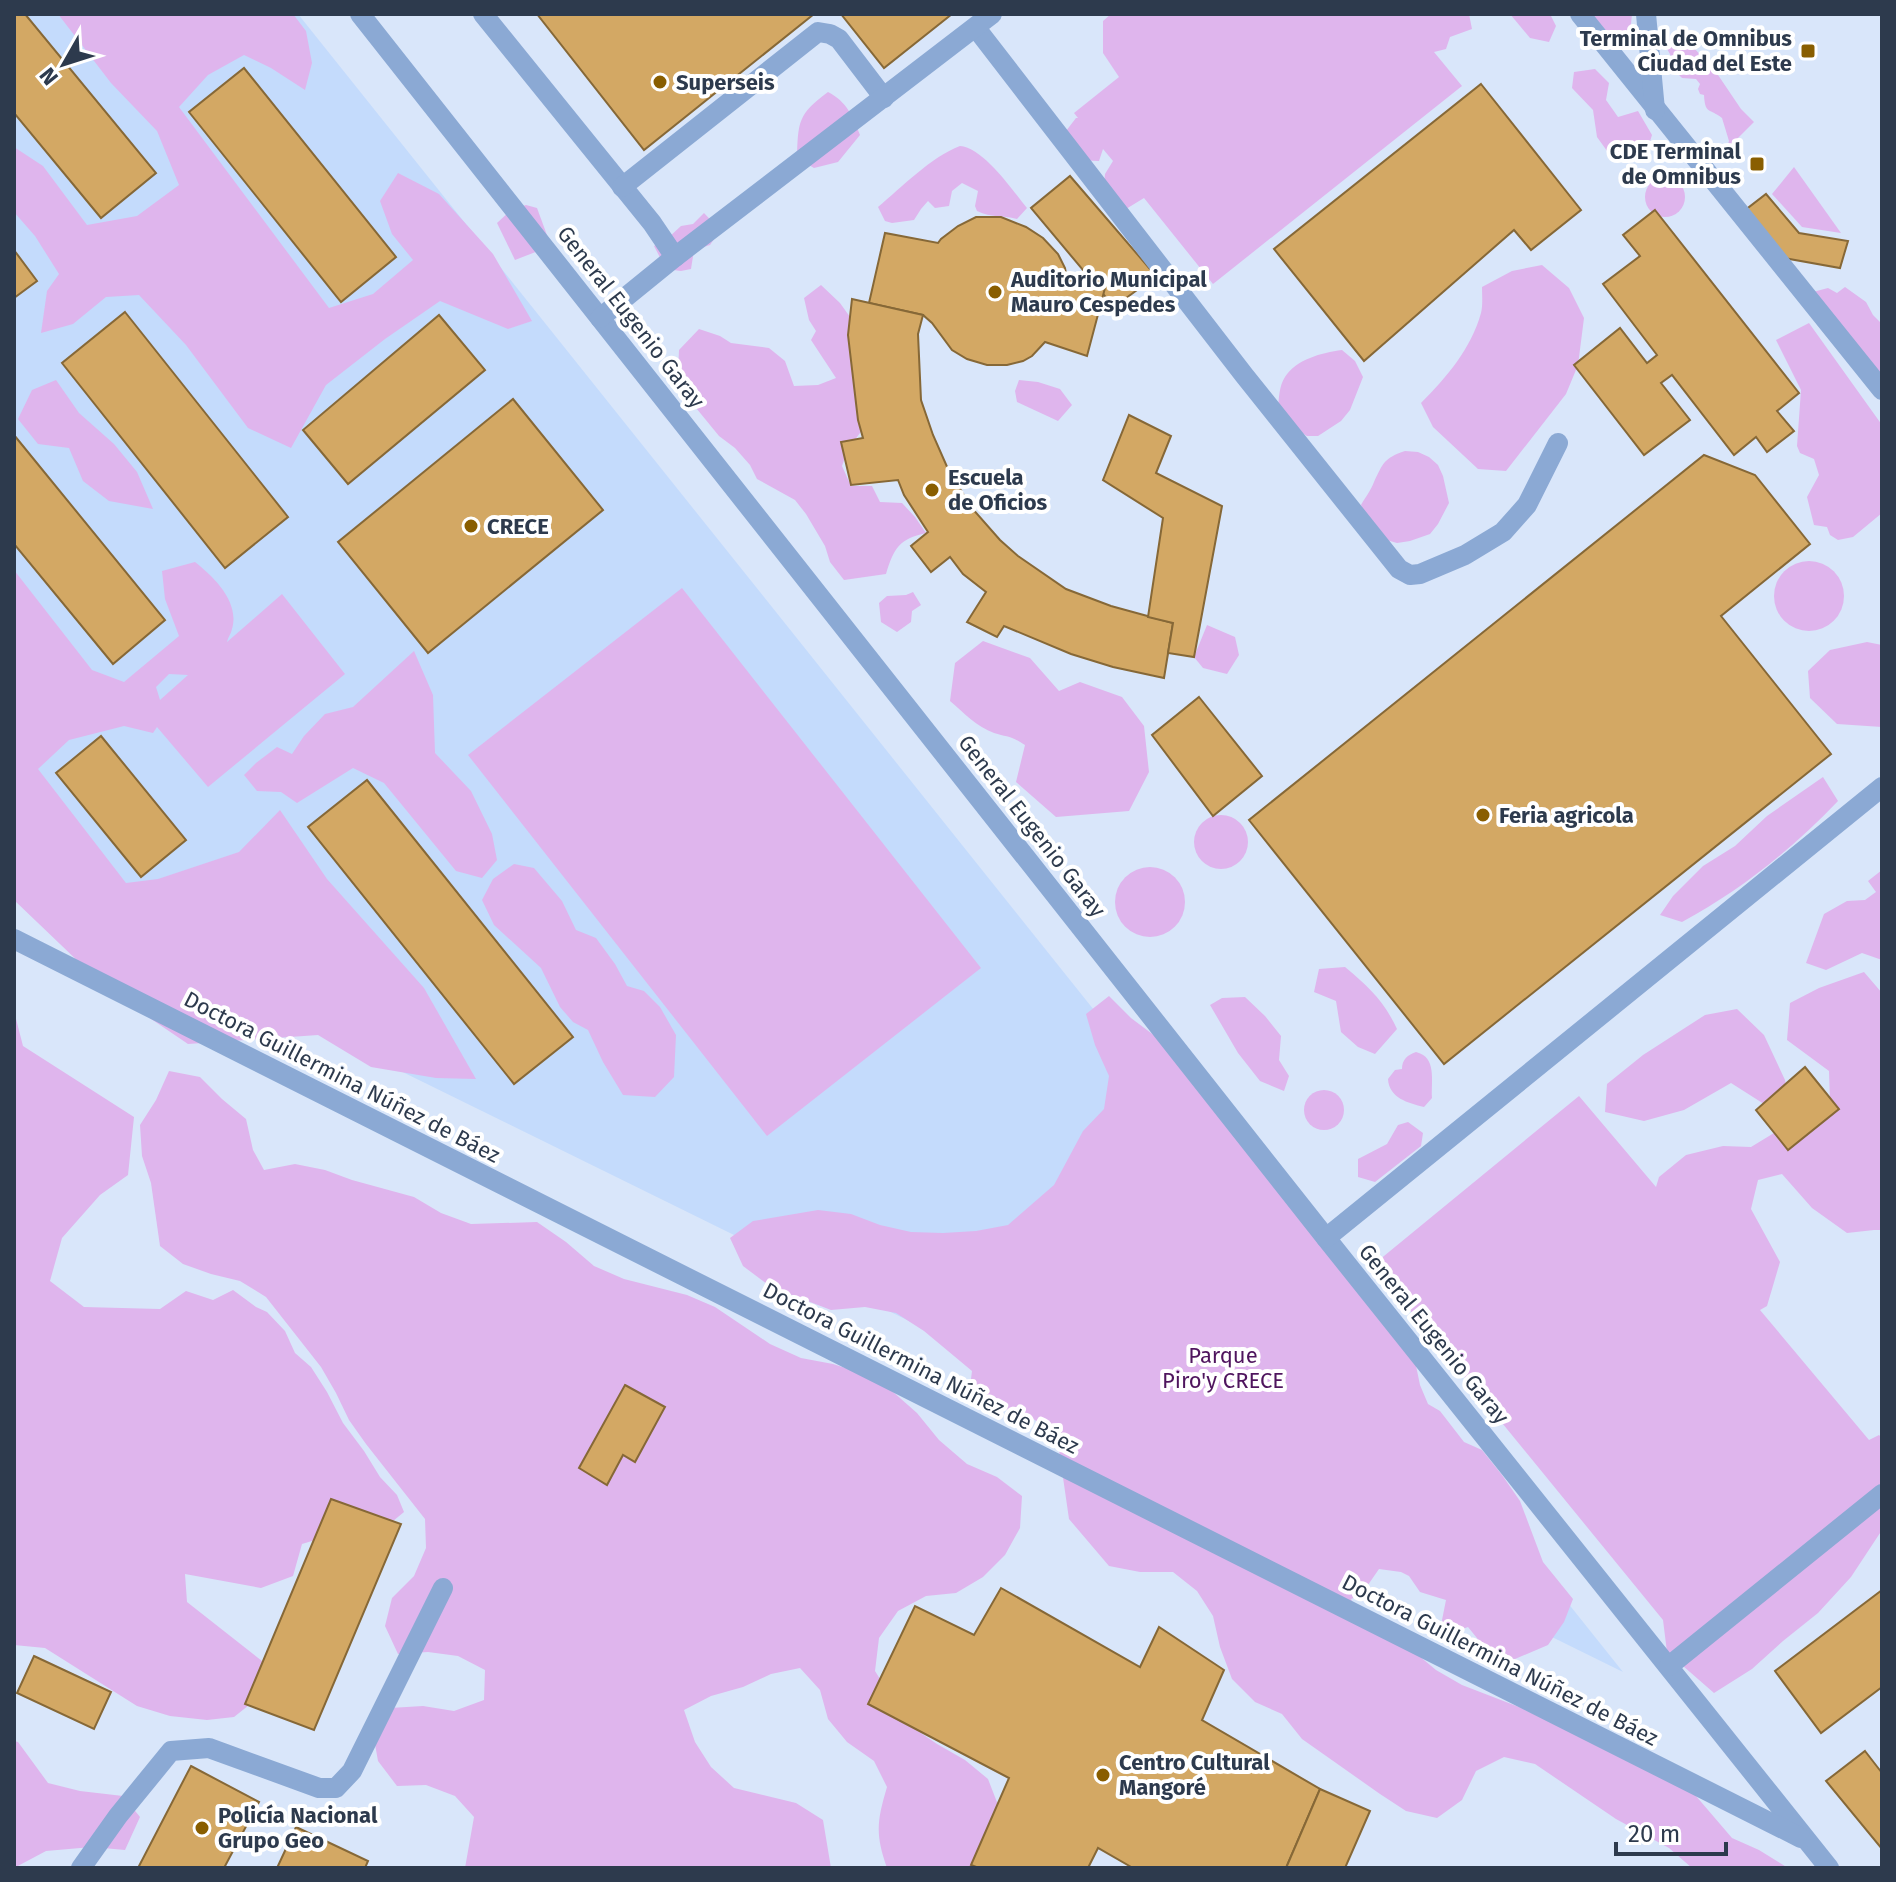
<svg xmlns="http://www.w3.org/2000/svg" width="1896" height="1882" font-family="'Fira Sans',sans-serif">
<rect width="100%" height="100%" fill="#d9e6fa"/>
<path fill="#c4dbfc" d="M14,14h284l1325,1658 -1609,-791z"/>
<g fill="#dfb5ed" fill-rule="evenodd">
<path d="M58,14h235l13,17 6,32 -7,27 -34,-22 -27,-13 -36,20 -29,32 150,201 44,-14 40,-34 -21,-26 -12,-33 18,-28 41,21 54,60 39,67 -24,8 -68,-28 -55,38 -59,46 -35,63 -43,-20 -62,-83 -47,-50 -33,2 -33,27 -32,9 6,-42 12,-17 -24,-38 -21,-24v-65l29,19 44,59 50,-9 42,-31 -22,-54 -46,-48z"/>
<path d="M1111,14h358l3,15 -22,8 -4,12 -12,3 28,34 -249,198 -69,-86 -18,11 -23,-13 2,-22 8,-13 -10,-12 -4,12 -23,-1 -10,-29 10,-13h2l-4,-5 45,-36 -16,-24v-32z"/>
<path d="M1510,14h40l6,12 -7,16 -19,-4z"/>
<path d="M1588,14h44l-2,20 -10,3 -13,-2z"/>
<path d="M1679,31l39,44 23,34 13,13 -28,28 3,-9 -7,-23c-12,-10 -17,-3 -18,-23l-4,-1 -2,-5 2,-5 -4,-5 -14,-1 -4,-4 -1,-15 -6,-3 -5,-9 5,-12z"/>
<path d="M1595,69l14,14 -3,17 12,17 20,-6 14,24 -7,22 -30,5 -18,-25 -4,-27 -21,-22 2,-16z"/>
<path d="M828,92c18,9 25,24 32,43l-22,27 -24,6 -17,-10c1,-36 1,-44 31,-66z"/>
<path d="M960,146c24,2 53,45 67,62l-10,11c-15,-4 -25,-1 -40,-8l-2,-5 3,-15 -16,-8 -10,8 -3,15 -14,2 -7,-7 -7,8 -7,11 -22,3 -7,-2 -7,-14c24,-20 53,-50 82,-61z"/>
<path d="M1794,167l47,66 -39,-6 -30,-33z"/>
<circle cx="1665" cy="197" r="20"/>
<path d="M526,205l11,3 14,38 -36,14 -18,-37 14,-13z"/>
<path d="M704,213l16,17 -10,15 -16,5 -3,19 -10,2 -15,-2 -12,-23 14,-8 13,-12 12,-2z"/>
<path d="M1542,265l27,23 15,30 -6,47 -12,29 -60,77 -28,-2 -45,-42 -12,-24c25,-25 50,-54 60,-90 2,-8 1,-18 1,-26l30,-16z"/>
<path d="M821,285l19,18 20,28 6,94 -18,24 -6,17 9,20h21l8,16 22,1 13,14 11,16c-27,6 -32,15 -40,41l-42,6 -14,-18 -5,-16 -19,-32 -11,-14 -38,-21 -7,-14 -15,-17 -16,-12 -36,-44 -5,-19 1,-23 20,-21 21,7 11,7 38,5 16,13 9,25 24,-1 18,-7 -25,-38 5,-9 -7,-11 -5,-22z"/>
<path d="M1845,287l21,15 7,13 9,9v52l-69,-84 15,-4 9,5z"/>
<path d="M1809,323l73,102v88l-29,24 -15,3 -8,-5 -3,-8 -13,-2 -7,-28 12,-22 -5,-16 -14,-6 -3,-7 4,-56 -25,-50z"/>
<path d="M1342,350l13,11 8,16 -13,33 -9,11 -23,15h-11l-10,-6 -19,-22c1,-10 1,-22 7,-31 12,-18 36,-24 57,-27z"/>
<path d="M56,380l23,33 35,31 23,28 16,37 -44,-8 -26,-20 -14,-33 -31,-4 -20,-25 14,-29z"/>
<path d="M1019,380l19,2 22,7 12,16 -14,16 -41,-19 -2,-11z"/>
<path d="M1405,451l13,1 11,5 9,8 5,11 6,27 -11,21 -8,10 -20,7 -13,2 -21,-6 -15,-32c4,-7 10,-15 13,-23 9,-19 10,-24 31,-31z"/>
<circle cx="1809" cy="596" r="35"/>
<path d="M195,562c19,15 45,40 37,67 -1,5 -4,8 -5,13l55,-48 63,80 -137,113 -51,-60 -4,6 -29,-7 -55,14 -31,29 88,114 32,-4 81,-27 41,-42 47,69 97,109 52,91 -40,-1 -65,-11 -53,-32 -130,9 -81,-55 -93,-89v-330l78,100 32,12 55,-46 -14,-37 -3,-28zM169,674l19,1 -28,25 -4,-13z"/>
<path d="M682,588l299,380 -214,168 -299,-381z"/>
<path d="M913,592l8,13 -9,6 -1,11 -14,10 -16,-10 -2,-19 8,-7 19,-1z"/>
<path d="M1207,625l28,12 4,18 -12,19 -24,-6 -9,-11z"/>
<path d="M983,641l47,17 29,33 21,-9 42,15 22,29 5,46 -20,39 -73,6 -40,-35 9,-37c-13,-9 -18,-8 -31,-12 -17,-6 -31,-21 -44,-32l5,-38z"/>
<path d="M1867,642l15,3v82l-45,-3 -27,-26 -2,-27 22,-21z"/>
<path d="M414,651l19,44 2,58 36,38 21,43 5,26 -15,18 -26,-7 -72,-88 -31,-15 -56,35 -16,-11 -24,-1 -13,-16 12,-12 21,-16 15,7 12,-18 21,-22 28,-7z"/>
<path d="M1823,777l15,24c-46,48 -98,90 -156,121l-22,-7 13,-19 30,-30 32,-20 32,-30z"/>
<circle cx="1221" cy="842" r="27"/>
<path d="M514,864l20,4 28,33 14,29 20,8 19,26 12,22 17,5 16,16 16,28 -2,42 -19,20 -32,-2 -20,-33 -15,-32 -15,-8 -13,-15 -19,-39 -47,-43 -12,-25 11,-21z"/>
<circle cx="1150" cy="902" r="35"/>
<path d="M1882,870v90l-20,-7 -36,17 -20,-7 18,-49 23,-13 18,-1 11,-8 -8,-11z"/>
<path d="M1345,967c23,19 39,34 52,62l-22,25 -17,-7 -17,-15 -5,-31 -22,-9 5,-23z"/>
<path d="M1864,972l18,21v237h-8l-27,3 -35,-25 -30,-34 -24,6 -7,29 29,53 -13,44 -7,4 109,130 10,-5 3,3v92l-31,47 -33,36 -35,28 -31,28 -38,24 -47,-41 -4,-32 -290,-355 206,-169 77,91 3,-10 27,-22 37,-9 28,1 23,-14 -10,-29 -33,-21 -47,27 -40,11 -39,-9 2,-28 36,-29 62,-40 32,-6 27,26 21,45 7,39 38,-17 -1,-31 -42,-31 3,-37 29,-15z"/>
<path d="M1109,996l22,22 24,18 259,320 6,29 8,19 12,7 24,31 18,8 20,25 18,26 23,61 30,37 -9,23 -16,23 -33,14 -18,-3 -12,-8 -17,-21 -22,8 -4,-15 4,-20 -26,-8 -11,-16 -8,-4 -22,-3 -18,26 -10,4 10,21 51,30 24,20 26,15 57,22 171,82 42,49 27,12 29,18h-96l-23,-20 -53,-29 -81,-55 -31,-7 -28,14 -14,29 -25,18 -31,-7 -26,-17 -78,-55 -20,-25 -27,-12 -23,-23 -12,-32 -7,-31 -16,-25 -24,-19h-33l-31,-6 -40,-47 -12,-83 -36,-26h-23l-29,-15 3,-24 -48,-40 -28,-18 -31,-6 -34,3 -60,-23 -28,-21 -13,-28 23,-17 65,-11 33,4 29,11 31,7 32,1 33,-2 32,-6 46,-40 29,-54 21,-22 5,-33 -14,-31 -9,-31z"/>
<path d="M1245,997l20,19 16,20 -2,24 10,16 -5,15 -24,-10 -22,-28 -28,-48 12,-7z"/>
<path d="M14,1011l9,35 111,71 -6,58 -28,20 -38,43 -12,43 34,26 76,2 26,-18 27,9 20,-10 23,17 11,5 18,19 10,22 16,14 16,25 16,31 21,28 16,26 17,18 7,17 -17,14 -22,-1 -63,19 -9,32 -32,12 -76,-14 2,28 75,59 2,32 -30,24 -27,3 -37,-4 -33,-10 -92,-58 -31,-3z"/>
<path d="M1416,1052c21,5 15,28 16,46l-8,9c-16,-4 -35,-9 -36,-28l7,-9 7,-1c0,-9 5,-14 14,-17z"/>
<path d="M169,1071l31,6 22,22 24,20 7,31 11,20 31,-6 30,6 27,10 62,17 27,16 30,11 66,-2 29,20 28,24 30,13 63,16 28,12 55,37 31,14 32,6 31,10 28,17 25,22 22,27 28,24 30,13 25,19 -2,32 -15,27 -22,22 -27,16 -30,3 -28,15 -19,27 -4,33 34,54 28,19 28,16 23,19 12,31 -5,58h-108c-12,-34 -10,-47 0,-81l-13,-26 -27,-19 -19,-23 -8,-29 -20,-22 -29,6 -28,13 -32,9 -27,14 11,32 16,25 23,21 62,15 27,17 8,48h-366l9,-51 -19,-21 -29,-11 -29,1 -19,-25 -5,-28 17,-25 33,-2 31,5 30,-11 1,-30 -27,-14 -30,-4 -30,2 -13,-28 7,-28 22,-22 12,-28 -1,-29 -59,-75 -17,-24 -13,-27 -15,-26 -55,-70 -26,-16 -29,-7 -28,-10 -23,-18 -9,-63 -9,-27 -2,-31 16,-25z"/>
<circle cx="1324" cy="1110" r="20"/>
<path d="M1408,1122l15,11 -2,13 -46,36 -17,-5v-18l29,-15 11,-19z"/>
<path d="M14,1741l4,1 30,41 32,8 43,5 17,21 -15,33 -33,-3 -46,4 -32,17z"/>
</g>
<g fill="#d3a864" stroke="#866837" stroke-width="2">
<path d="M14,14h11l131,159 -55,45 -87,-105z"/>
<path d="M537,14h277l-170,136z"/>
<path d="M841,14h111l-68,54z"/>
<path d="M244,68l152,189 -55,45 -152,-190z"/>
<path d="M1481,84l100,126 -50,40 -17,-20 -150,131 -90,-112z"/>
<path d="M1070,176l86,100 -42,31 -83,-99z"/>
<path d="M1766,194l33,39 49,8 -8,27 -56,-10 -40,-47z"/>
<path d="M1655,210l144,183 -22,18 17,20 -27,21 -11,-15 -22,18 -62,-80 -11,8 29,37 -46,35 -70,-90 46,-37 27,35 10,-8 -54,-71 37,-28 -17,-21z"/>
<path d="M976,217h25l25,10 17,11 15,16 7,14 2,11 38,9 -18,68 -42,-14 -13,14 -9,5 -16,4h-20l-20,-6 -15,-9 -20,-27 -9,-8 -54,-12 16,-70 53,10 3,-4 17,-13z"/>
<path d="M14,250l23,31 -23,17z"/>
<path d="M852,299l71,16 -5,19 3,66 12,35 15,34 23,38 29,33 18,16 48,33 45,17 62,17 -9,55 -51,-11 -42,-13 -67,-28 -7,11 -30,-15 19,-30 -23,-18 -13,-17 -19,15 -20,-26 17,-14 -24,-37 -6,-15 -47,5 -10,-43 22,-4 -5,-18 -10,-85z"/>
<path d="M125,312l163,205 -63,51 -163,-205z"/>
<path d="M439,315l46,55 -137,114 -45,-54z"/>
<path d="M513,399l90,111 -175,143 -90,-111z"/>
<path d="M1129,415l42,21 -15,37 66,33 -28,151 -26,-4 5,-30 -25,-6 15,-99 -60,-38z"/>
<path d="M14,435l151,185 -52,44 -99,-120z"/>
<path d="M1704,455l51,20 55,69 -89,72 110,138 -387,310 -195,-244z"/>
<path d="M1199,697l63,79 -49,40 -61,-81z"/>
<path d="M101,736l85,104 -45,37 -85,-104z"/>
<path d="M367,780l206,257 -59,47 -206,-257z"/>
<path d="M1805,1067l34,42 -51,41 -32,-40z"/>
<path d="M625,1385l40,22 -30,55 -12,-7 -16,30 -28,-17z"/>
<path d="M331,1499l70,25 -87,206 -69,-26z"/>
<path d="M1001,1588l139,79 19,-40 65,43 -22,50 118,69 -34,79h-153l-35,-20 -10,20h-109l-8,-3 38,-87 -141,-74 47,-98 59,29z"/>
<path d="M1882,1590v97l-61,46 -46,-62z"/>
<path d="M34,1656l77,36 -17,37 -77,-36z"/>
<path d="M1865,1751l17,22v76l-56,-68z"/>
<path d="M191,1766l68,36 -35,66h-86z"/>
<path d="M1320,1789l50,22 -25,57h-59z"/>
<path d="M296,1827l72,34 -3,7h-88z"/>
</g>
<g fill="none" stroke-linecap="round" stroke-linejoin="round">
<g stroke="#8ba9d4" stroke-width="20">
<path d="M360,14l966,1224 503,630"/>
<path d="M483,14l169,209 23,34"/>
<path d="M1580,14l302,376"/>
<path d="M1646,14l9,96"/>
<path d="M976,28l268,347 155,194 11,6 10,-1 45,-19 38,-23 24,-27 31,-62"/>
<path d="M622,187l196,-155 12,2 9,5 45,59"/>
<path d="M600,318l75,-61 317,-243"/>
<path d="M14,939l1787,899"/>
<path d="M1326,1238l556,-451"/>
<path d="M1669,1666l213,-172"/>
<path d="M81,1868l37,-52 53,-65 38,-3 110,40h17l16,-17 91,-183"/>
</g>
</g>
<g fill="#895e00" stroke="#fff" stroke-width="3">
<rect x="1800" y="43" width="16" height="16" rx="4"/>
<circle cx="660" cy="82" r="8"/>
<rect x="1749" y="156" width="16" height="16" rx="4"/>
<circle cx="995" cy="292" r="8"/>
<circle cx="932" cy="490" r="8"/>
<circle cx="471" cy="526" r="8"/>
<circle cx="1483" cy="815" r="8"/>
<circle cx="1103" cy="1775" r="8"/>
<circle cx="202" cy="1828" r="8"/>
</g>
<g text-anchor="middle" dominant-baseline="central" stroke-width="8" stroke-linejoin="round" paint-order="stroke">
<g font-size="22" font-weight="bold" fill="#2d3a4d" stroke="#fff" text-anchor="start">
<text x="1792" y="38" text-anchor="end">Terminal de Omnibus<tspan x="1792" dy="25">Ciudad del Este</tspan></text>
<text x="676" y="82">Superseis</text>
<text x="1741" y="151" text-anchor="end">CDE Terminal<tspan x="1741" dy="25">de Omnibus</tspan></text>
<text x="1011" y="279">Auditorio Municipal<tspan x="1011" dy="25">Mauro Cespedes</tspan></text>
<text x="948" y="477">Escuela<tspan x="948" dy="25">de Oficios</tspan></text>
<text x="487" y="526">CRECE</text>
<text x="1499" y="815">Feria agricola</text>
<text x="1119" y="1762">Centro Cultural<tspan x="1119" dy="25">Mangoré</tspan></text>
<text x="218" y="1815">Policía Nacional<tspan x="218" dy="25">Grupo Geo</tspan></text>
</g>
<g font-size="22" fill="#2d3a4d" stroke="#fff">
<text transform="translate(631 317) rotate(52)">General Eugenio Garay</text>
<text transform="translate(1032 826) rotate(52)">General Eugenio Garay</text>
<text transform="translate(342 1077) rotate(27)">Doctora Guillermina Núñez de Báez</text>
<text transform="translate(1434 1334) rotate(51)">General Eugenio Garay</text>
<text transform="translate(921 1368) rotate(27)">Doctora Guillermina Núñez de Báez</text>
<text transform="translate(1500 1660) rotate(27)">Doctora Guillermina Núñez de Báez</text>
</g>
<g font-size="22" fill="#4f155e" stroke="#fff">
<text x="1223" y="1355">Parque<tspan x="1223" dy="25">Piro'y CRECE</tspan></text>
</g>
</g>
<rect width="1896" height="1882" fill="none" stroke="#2d3a4d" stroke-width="32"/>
<g transform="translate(64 64) rotate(231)" stroke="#ffffff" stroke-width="6" paint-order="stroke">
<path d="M0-6L14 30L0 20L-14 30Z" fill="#2d3a4d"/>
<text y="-12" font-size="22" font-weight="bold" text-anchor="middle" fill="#2d3a4d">N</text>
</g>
<path d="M1616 1842v12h110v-12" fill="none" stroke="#2d3a4d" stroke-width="4"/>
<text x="1628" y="1842" font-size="24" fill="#2d3a4d" stroke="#ffffff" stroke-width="6" paint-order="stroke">20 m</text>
</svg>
